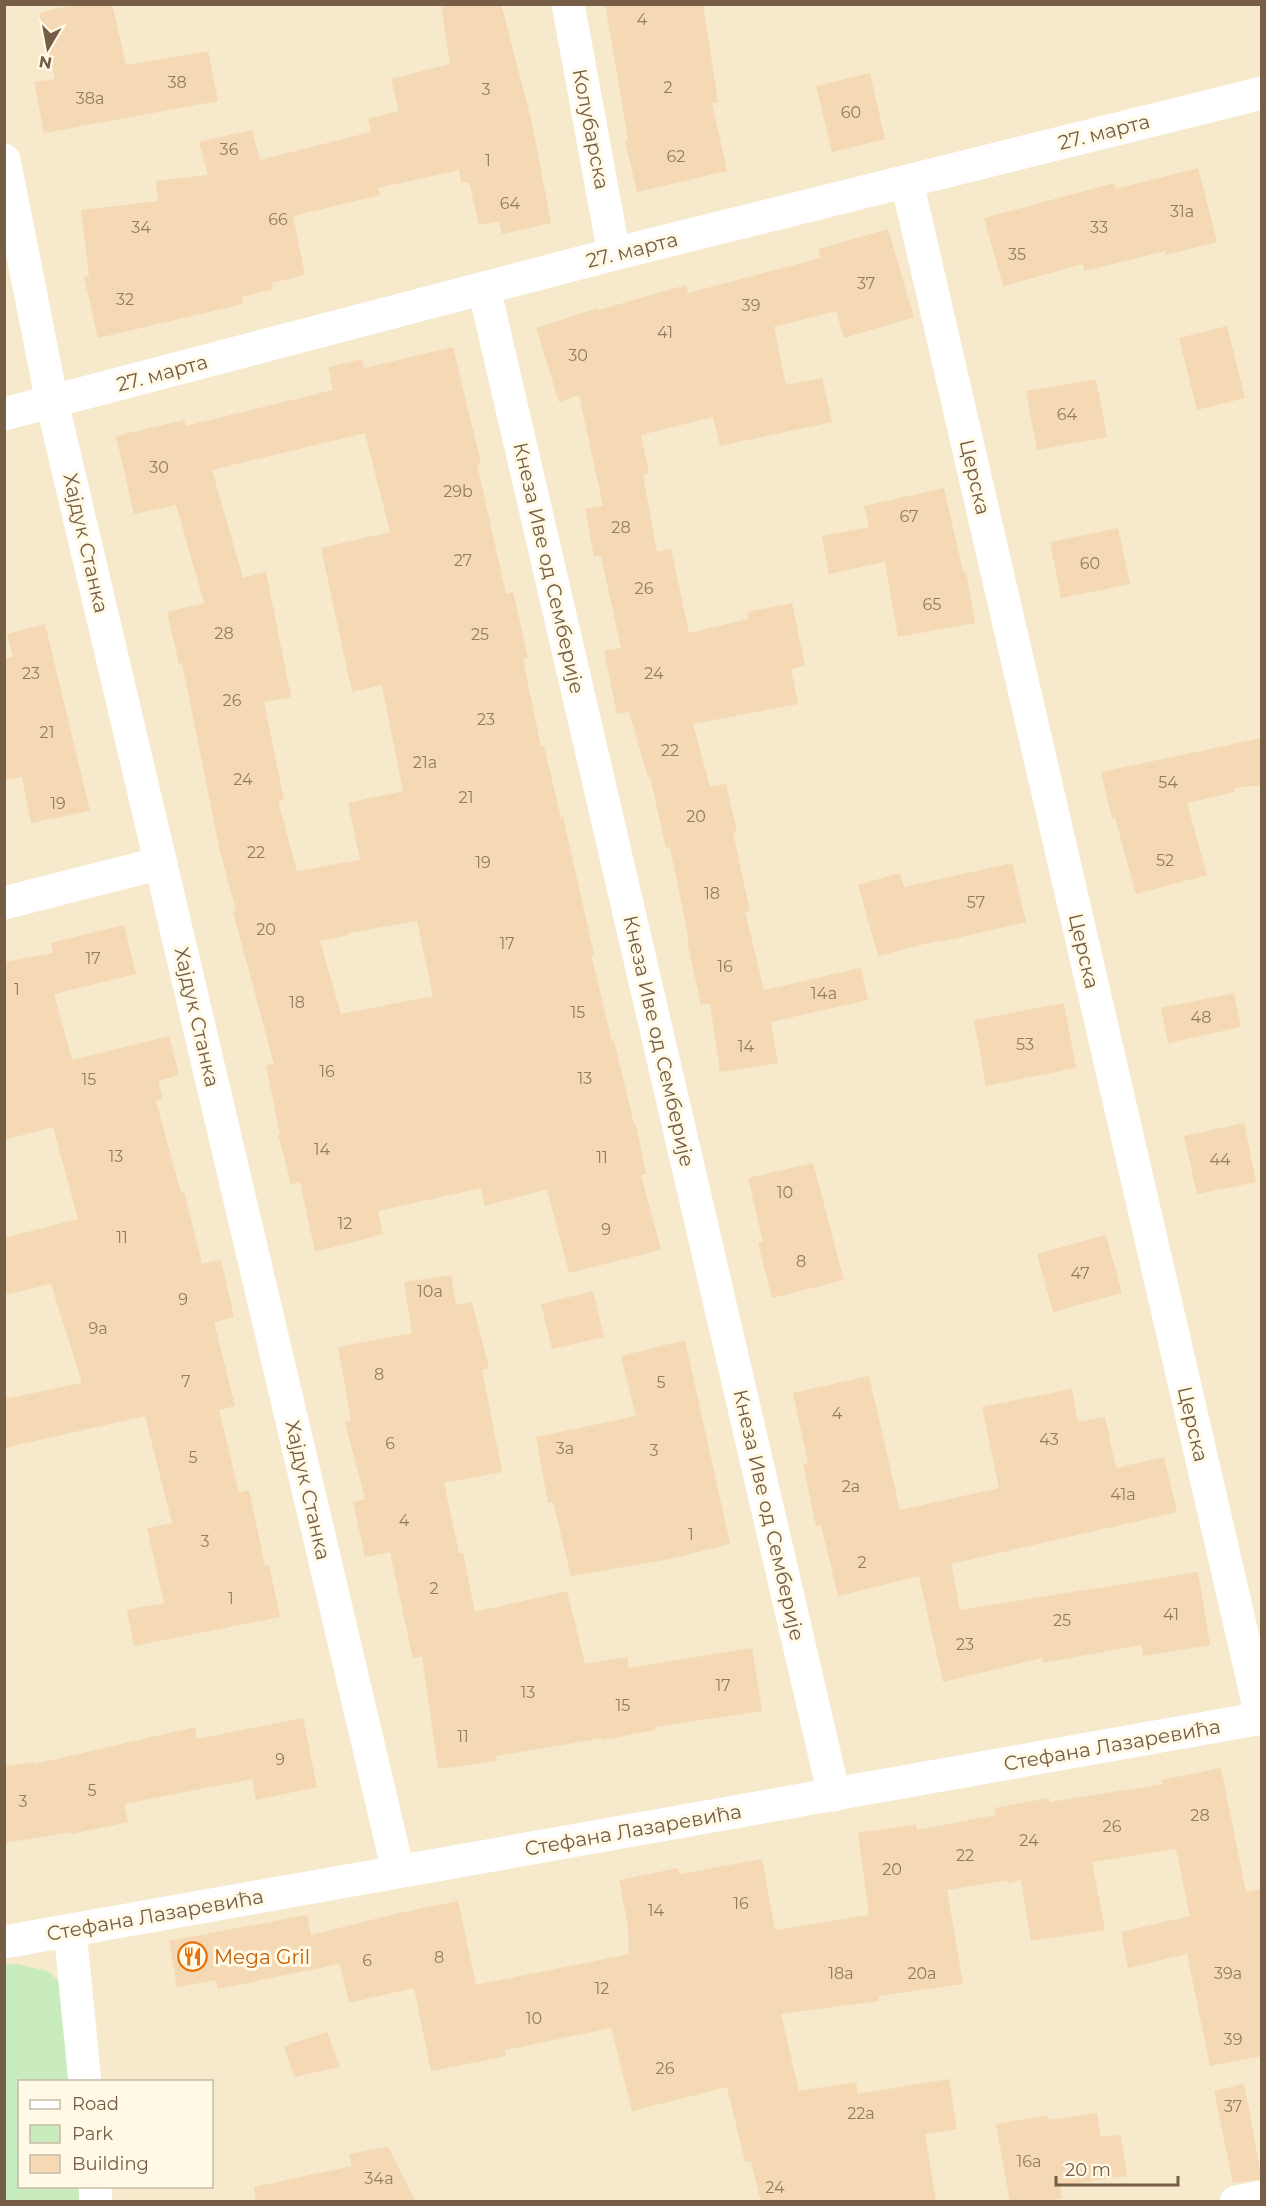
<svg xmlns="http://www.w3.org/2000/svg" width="1266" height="2206" font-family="Montserrat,sans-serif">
<rect width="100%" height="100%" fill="#fef7de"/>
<path fill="#f6e9cc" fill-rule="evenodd" d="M5,5h1256v2196l-1256,1zM20,2082h192v104h-192z"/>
<path fill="#c8ecbd" d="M17,1964l30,7 42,34 1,76 -70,1v104l73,1v14l-88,1v-237z"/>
<g fill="#f5d8b4" fill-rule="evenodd">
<path d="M77,4h35l14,61 82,-14 10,50 -174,32 -10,-51 21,-3 -16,-66z"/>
<path d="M441,4h60l31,119 19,100 -49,11 -3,-13 -20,4 -10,-43 -8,1 -2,-13 -81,18 2,7 -87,21 12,59 -34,8 2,6 -32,8 2,7 -145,34 -14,-61 5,-1 -8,-66 77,-9 -2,-20 52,-6 -9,-33 53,-12 8,30 111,-28 -3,-13 31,-8 -8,-32 59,-15z"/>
<path d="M605,4h98l15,98 -6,1 15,68 -90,21 -12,-51 3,-1z"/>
<path d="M870,73l15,66 -53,13 -16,-66z"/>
<path d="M1198,168l19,74 -51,13v-4l-82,20 -1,-7 -80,22 -19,-68 130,-35 2,6z"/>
<path d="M888,229l26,88 -70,21 -8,-27 -62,16 12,58 36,-7 10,44 -112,24 -7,-29 -72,18 8,38 -6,2 14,77 14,-3 18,84 59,-14 -1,-7 45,-9 13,63 -14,3 7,35 -105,20 17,63 16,-3 11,48 -4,1 17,78 -5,1 19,78 97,-22 7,32 -97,22 7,41 -58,9 -10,-69 -9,2 -14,-63 2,-1 -19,-94 -4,1 -16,-71h-2l-19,-65 -12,2 -13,-63 17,-3 -20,-92 -7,1 -9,-48 18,-3 -24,-111 -20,7 -23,-74 62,-20 1,2 87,-25 2,8 133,-35 -3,-9z"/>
<path d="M1227,326l18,72 -48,12 -18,-72z"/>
<path d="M453,347l28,116 -4,1 29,130 7,-2 15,66 -5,1 18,88 3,-1 17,72 2,-1 31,137 -3,1 21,86 2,-1 20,84h2l10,50 -5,1 20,75 -92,23 -22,-84 -62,17 -4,-18 -103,23 5,23 -68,18 -15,-70 -9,2 -13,-50h2l-14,-69 8,-1 -41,-152 3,-1 -17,-64 -37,-184 -3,1 -12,-52 37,-9 -28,-98 -42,9 -18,-78 68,-16 2,6 147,-36 -5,-23 34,-8 2,9zM365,433l25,99 -69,16 31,144 30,-7 21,106 -55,12 12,57 -63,11 -19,-70 6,-1 -20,-98 27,-5 -25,-125 -23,6 -31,-108zM417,921l16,75 -92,18 -21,-73 29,-6 -1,-2z"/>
<path d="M1096,379l11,58 -70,13 -11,-59z"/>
<path d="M944,488l19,84h3l9,51 -77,14 -13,-75 -56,12 -7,-38 47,-9 -5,-21z"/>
<path d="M1118,528l12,56 -69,14 -11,-56z"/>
<path d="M45,624l45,187 -59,12 -9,-46 -18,3v-121l9,-2 -6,-23z"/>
<path d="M1262,738v47l-28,3 1,4 -48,11 20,72 -71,19 -21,-76 -3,1 -11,-47z"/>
<path d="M1012,863l14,59 -86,20v-2l-62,16 -20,-71 42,-12 4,14z"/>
<path d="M124,925l12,49 -82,20 18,66 97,-24 10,39 -21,6 5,18 -7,2 25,92 3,-1 18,72 19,-4 13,57 -20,5 21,84 -16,4 20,83 10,-3 16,76 4,-1 11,52 -146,29 -7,-36 37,-7 -17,-75 25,-5 -27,-107 -141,32v-49l78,-16 -31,-99 -47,11v-57l74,-19 -25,-92 -49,13v-178l49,-9 -2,-10z"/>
<path d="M1234,993l7,34 -73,16 -7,-35z"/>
<path d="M1064,1003l12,65 -90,18 -12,-66z"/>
<path d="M1244,1123l12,59 -59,12 -13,-58z"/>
<path d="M813,1163l31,117 -72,18 -14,-55 5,-1 -15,-64z"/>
<path d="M1106,1235l16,58 -69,19 -16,-58z"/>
<path d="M451,1275l5,30 16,-3 17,66 -7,2 20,102 -58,11 15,70h4l12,59 92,-21 18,73 42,-7 2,11 123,-20 10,63 -108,16 1,3 -52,10 -1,-2 -106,18 1,5 -59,8 -16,-113 -9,3 -23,-107 -25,5 -12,-55 12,-3 -20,-77 6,-1 -13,-74 74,-14 -8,-51z"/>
<path d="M593,1291l11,46 -52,12 -11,-45z"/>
<path d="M685,1340l45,204 -60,15 -99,17 -18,-74 -5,1 -12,-66 100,-21 -15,-60z"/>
<path d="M869,1376l31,134 99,-22 -17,-81 90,-18 6,33 27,-5 11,51 48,-11 13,55 -226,52 9,46 238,-38 12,73 -67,11 -2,-11 -98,18 -1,-5 -99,24 -24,-106 -81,20 -17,-71 -5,1 -13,-62 5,-1 -15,-70z"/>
<path d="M303,1718l14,69 -61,13 -4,-21 -128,25 4,18 -56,12v-2l-68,11v-76l30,-5 1,2 160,-37 2,12z"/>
<path d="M1221,1768l25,124 16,-4v168l-52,10 -23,-112 -59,14 -7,-36 69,-16 -14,-67 -84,13 13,68 -74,11 -10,-61 -13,3v-3l-61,10 16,94 -84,12v5l-98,13 18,77 57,-9 2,12 91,-15 8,50 -32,5 11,68h-175l-10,-40h-6l-18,-75 -95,24 -21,-83 -106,22 1,6 -75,15 -17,-83 -65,15 -9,-39 -122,25 -2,-9 -39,7 -8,-46 138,-26 4,20 88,-22 59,-12 18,84 153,-31 -1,-28 -9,-46 59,-12 2,6 82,-15 13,71 94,-15 -11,-82 58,-9 1,6 79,-15 -2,-7 55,-10 1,4 113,-18 -1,-4z"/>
<path d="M327,2032l13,35 -46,10 -10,-31z"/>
<path d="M1244,2084l18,95 -29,4 -19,-92z"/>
<path d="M1097,2113l4,24 20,-2 6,41 -67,10 2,12 -20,4h-32l-14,-78 51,-9 1,5z"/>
<path d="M388,2147l28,55h-160l-2,-15 98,-21 -3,-12z"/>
</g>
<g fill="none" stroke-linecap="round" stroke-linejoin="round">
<g stroke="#fff" stroke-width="33">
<path d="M568,4l46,250"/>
<path d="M4,160l48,242 346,1469"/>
<path d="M907,182l355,1538"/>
<path d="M484,288l350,1507"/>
<path d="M4,414l610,-160 648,-161"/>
<path d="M4,903l157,-40"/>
<path d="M70,1931l15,151"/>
<path d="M95,2186l1,16"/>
<path d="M1236,2202l26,-5"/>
</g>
<path stroke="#fff" stroke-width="33" d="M4,1942l1258,-224"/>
</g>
<defs>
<symbol id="restaurant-ring" viewBox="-11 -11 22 22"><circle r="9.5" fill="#fff9e6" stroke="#e8710a" stroke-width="1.5"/><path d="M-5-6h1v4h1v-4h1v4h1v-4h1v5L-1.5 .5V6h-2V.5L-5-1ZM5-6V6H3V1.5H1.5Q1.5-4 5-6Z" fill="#e8710a"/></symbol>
</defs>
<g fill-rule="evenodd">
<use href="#restaurant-ring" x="176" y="1940" width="33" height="33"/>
</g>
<g text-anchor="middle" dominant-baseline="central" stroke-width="6" stroke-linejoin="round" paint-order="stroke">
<g font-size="16" fill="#957c61">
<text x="642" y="19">4</text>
<text x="177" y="82">38</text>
<text x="668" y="87">2</text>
<text x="486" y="89">3</text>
<text x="90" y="98">38a</text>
<text x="851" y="112">60</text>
<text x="229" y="149">36</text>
<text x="676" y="156">62</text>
<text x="488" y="160">1</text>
<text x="510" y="203">64</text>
<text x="1182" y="211">31a</text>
<text x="278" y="219">66</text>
<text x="141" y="227">34</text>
<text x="1099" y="227">33</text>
<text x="1017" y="254">35</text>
<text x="866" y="283">37</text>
<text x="125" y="299">32</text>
<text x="751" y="305">39</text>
<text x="665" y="332">41</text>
<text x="578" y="355">30</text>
<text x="1067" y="414">64</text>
<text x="159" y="467">30</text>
<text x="458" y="491">29b</text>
<text x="909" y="516">67</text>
<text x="621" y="527">28</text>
<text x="463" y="560">27</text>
<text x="1090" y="563">60</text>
<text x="644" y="588">26</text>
<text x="932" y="604">65</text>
<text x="224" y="633">28</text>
<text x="480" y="634">25</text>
<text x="31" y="673">23</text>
<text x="654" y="673">24</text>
<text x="232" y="700">26</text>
<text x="486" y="719">23</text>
<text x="47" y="732">21</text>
<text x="670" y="750">22</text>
<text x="425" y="762">21a</text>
<text x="243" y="779">24</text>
<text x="1168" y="782">54</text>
<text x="466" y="797">21</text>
<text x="58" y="803">19</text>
<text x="696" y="816">20</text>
<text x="256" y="852">22</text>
<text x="1165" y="860">52</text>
<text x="483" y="862">19</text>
<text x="712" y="893">18</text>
<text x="976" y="902">57</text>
<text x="266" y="929">20</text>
<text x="507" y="943">17</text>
<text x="93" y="958">17</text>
<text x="725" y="966">16</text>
<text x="17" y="989">1</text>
<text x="824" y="993">14a</text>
<text x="297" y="1002">18</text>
<text x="578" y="1012">15</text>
<text x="1201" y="1017">48</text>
<text x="1025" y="1044">53</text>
<text x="746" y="1046">14</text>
<text x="327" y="1071">16</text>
<text x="585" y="1078">13</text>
<text x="89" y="1079">15</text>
<text x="322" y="1149">14</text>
<text x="116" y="1156">13</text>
<text x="602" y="1157">11</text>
<text x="1220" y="1159">44</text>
<text x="785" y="1192">10</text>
<text x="345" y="1223">12</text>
<text x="606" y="1229">9</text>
<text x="122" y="1237">11</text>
<text x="801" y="1261">8</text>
<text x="1080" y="1273">47</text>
<text x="430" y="1291">10a</text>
<text x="183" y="1299">9</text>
<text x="98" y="1328">9a</text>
<text x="379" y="1374">8</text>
<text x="186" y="1381">7</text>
<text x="661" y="1382">5</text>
<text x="837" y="1413">4</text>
<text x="1049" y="1439">43</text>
<text x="390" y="1443">6</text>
<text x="565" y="1448">3a</text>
<text x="654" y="1450">3</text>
<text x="193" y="1457">5</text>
<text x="851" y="1486">2a</text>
<text x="1123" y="1494">41a</text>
<text x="404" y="1520">4</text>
<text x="691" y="1534">1</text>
<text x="205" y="1541">3</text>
<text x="862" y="1562">2</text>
<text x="434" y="1588">2</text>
<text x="231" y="1598">1</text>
<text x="1171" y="1614">41</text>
<text x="1062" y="1620">25</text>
<text x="965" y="1644">23</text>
<text x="723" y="1685">17</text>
<text x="528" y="1692">13</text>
<text x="623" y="1705">15</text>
<text x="463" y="1736">11</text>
<text x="280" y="1759">9</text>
<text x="92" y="1790">5</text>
<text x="23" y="1801">3</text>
<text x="1200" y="1815">28</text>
<text x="1112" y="1826">26</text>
<text x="1029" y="1840">24</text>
<text x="965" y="1855">22</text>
<text x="892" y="1869">20</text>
<text x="741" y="1903">16</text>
<text x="656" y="1910">14</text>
<text x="439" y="1957">8</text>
<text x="367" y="1960">6</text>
<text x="841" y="1973">18a</text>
<text x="922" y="1973">20a</text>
<text x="1228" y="1973">39a</text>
<text x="602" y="1988">12</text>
<text x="534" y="2018">10</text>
<text x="1233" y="2039">39</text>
<text x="665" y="2068">26</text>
<text x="1233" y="2106">37</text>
<text x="861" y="2113">22a</text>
<text x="1029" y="2161">16a</text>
<text x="379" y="2178">34a</text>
<text x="775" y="2187">24</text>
</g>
<g font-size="20" fill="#755e45" stroke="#fff9e6">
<text transform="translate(591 129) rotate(79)">Колубарска</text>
<text transform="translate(1104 132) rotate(-14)">27. марта</text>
<text transform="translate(632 250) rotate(-14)">27. марта</text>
<text transform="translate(162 373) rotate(-15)">27. марта</text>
<text transform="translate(975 477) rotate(77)">Церска</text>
<text transform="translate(86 543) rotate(77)">Хајдук Станка</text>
<text transform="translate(549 568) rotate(77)">Кнеза Иве од Семберије</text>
<text transform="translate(1084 951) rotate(77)">Церска</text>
<text transform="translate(197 1017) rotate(77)">Хајдук Станка</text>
<text transform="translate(659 1041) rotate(77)">Кнеза Иве од Семберије</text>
<text transform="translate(1193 1424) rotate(77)">Церска</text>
<text transform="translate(308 1490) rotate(77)">Хајдук Станка</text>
<text transform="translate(769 1515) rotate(77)">Кнеза Иве од Семберије</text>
<text transform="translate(1112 1745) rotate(-10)">Стефана Лазаревића</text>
<text transform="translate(633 1830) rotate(-10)">Стефана Лазаревића</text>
<text transform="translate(155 1915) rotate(-10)">Стефана Лазаревића</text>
</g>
<g font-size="20" fill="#c56008" stroke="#fff9e6" text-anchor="start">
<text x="214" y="1957">Mega Gril</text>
</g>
</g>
<rect width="1266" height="2206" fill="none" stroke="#755e45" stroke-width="12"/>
<rect x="18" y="2080" width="195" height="108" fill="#fff9e6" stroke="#c8bba6" stroke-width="1.5"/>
<rect x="30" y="2100" width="30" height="9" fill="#ffffff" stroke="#c8bba6" stroke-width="1.5"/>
<text x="72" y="2110" font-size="18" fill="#755e45">Road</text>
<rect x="30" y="2125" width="30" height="18" fill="#c8ecbd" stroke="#c8bba6" stroke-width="1.5"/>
<text x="72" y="2140" font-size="18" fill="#755e45">Park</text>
<rect x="30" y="2155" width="30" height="18" fill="#f5d8b4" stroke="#c8bba6" stroke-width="1.5"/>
<text x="72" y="2170" font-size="18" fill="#755e45">Building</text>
<g transform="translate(48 48) rotate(190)" stroke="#fff9e6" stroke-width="4.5" paint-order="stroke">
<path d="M0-4.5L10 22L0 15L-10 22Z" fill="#755e45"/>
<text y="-9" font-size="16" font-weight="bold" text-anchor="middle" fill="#755e45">N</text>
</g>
<path d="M1056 2176v9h122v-9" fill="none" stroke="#755e45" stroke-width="3"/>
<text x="1065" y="2176" font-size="18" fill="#755e45" stroke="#fff9e6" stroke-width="4.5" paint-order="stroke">20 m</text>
</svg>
